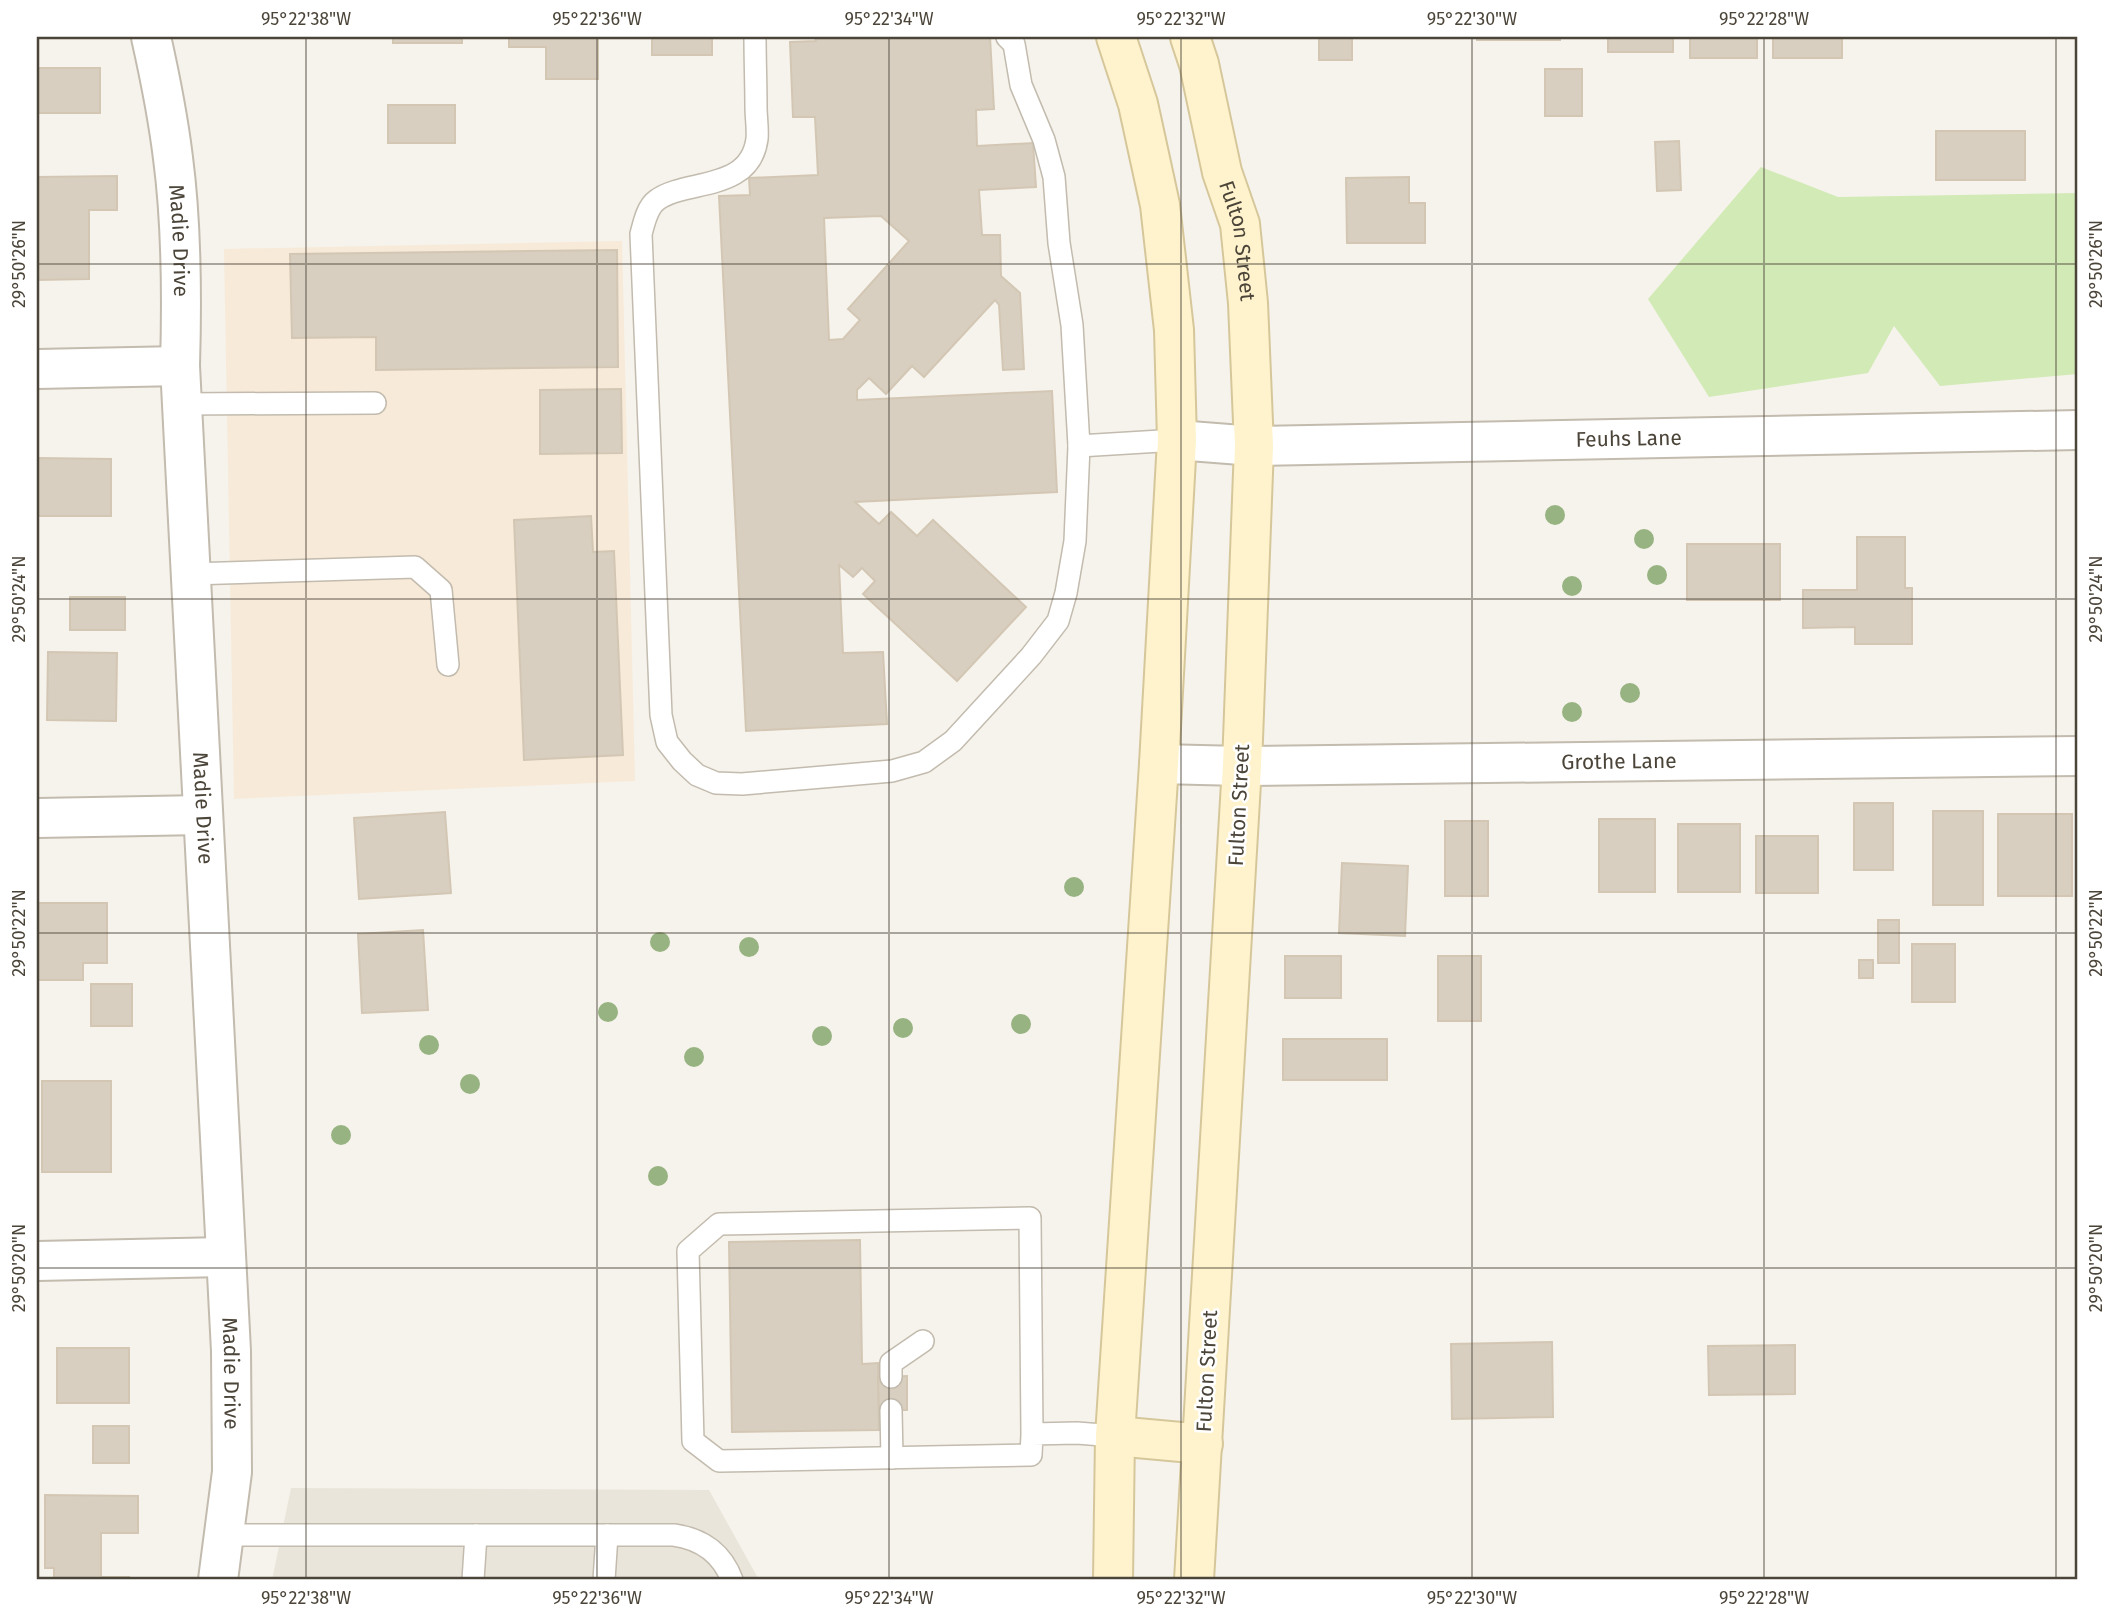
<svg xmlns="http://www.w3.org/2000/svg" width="2115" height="1617" font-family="'Fira Sans',sans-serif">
<rect width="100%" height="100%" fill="#f6f3ec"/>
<path fill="#eae5da" d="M291,1488l418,2 50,90h-487z"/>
<path fill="#f7ead8" d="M622,241l13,540 -401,18 -10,-550z"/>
<path fill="#d2eab5" d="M1761,167l77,30 240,-4v181l-138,12 -46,-60 -26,47 -159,24 -61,-98z"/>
<g fill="#d8cfc1" stroke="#d3c7b4" stroke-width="2" fill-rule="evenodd">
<rect x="292" y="37" width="89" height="1"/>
<rect x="393" y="37" width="69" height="6"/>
<path d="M509,37h89v42h-52v-32h-37z"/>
<rect x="652" y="37" width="60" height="18"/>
<path d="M815,37h48v1l127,-1 4,72 -18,1 1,36 56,-3 3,44 -57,3 3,45h18l1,41 19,17 4,76 -21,1 -4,-65 -4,-5 -71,77 -12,-11 -26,28 -17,-16 -12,12v10l195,-9 5,101 -202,10 24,22 12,-12 26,24 16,-16 93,87 -69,74 -94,-87 12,-13 -13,-13 -9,9 -14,-12 4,88 40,-1 4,72 -141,7 -27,-535 31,-1 -1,-17 69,-3 -3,-58h-22l-3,-75 26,-1zM881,216l28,25 -61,68 12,11 -17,19 -14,1 -5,-122z"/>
<path d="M1264,37h88v23h-33v-23z"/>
<rect x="1477" y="37" width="83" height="3"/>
<rect x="1608" y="37" width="65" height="15"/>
<rect x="1690" y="37" width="67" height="21"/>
<rect x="1773" y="37" width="69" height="21"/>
<rect x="37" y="68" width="63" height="45"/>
<rect x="1545" y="69" width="37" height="47"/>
<rect x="388" y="105" width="67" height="38"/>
<rect x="1936" y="131" width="89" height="49"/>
<path d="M1679,141l2,49 -24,1 -2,-49z"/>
<path d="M117,176v34h-28v69l-52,1v-103z"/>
<path d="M1409,177v26h16v40h-78l-1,-65z"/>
<path d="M617,250l1,117 -242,3v-33l-84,1 -2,-84z"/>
<path d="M621,389l1,64 -82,1v-64z"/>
<path d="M37,458l74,1v57h-74z"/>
<path d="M591,516l2,36 21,-1 9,204 -99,5 -10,-240z"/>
<path d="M1857,537h48v51h7v56h-57v-17l-52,1v-38h54z"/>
<rect x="1687" y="544" width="93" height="56"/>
<rect x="70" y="597" width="55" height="33"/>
<path d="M48,652l69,1 -1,68 -69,-1z"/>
<rect x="1854" y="803" width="39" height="67"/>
<rect x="1933" y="811" width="50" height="94"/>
<path d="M445,812l6,81 -92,6 -5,-81z"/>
<rect x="1998" y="814" width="74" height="82"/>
<rect x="1599" y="819" width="56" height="73"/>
<rect x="1445" y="821" width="43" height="75"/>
<rect x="1678" y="824" width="62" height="68"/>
<rect x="1756" y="836" width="62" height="57"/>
<path d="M1342,863l66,3 -3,70 -66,-3z"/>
<path d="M37,903h70v60h-24v17h-46z"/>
<rect x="1878" y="920" width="21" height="43"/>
<path d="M423,930l5,80 -66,3 -4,-79z"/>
<rect x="1912" y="944" width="43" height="58"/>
<rect x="1285" y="956" width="56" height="42"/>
<rect x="1438" y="956" width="43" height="65"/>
<rect x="1859" y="960" width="14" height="18"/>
<rect x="91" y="984" width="41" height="42"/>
<rect x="1283" y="1039" width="104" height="41"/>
<rect x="42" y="1081" width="69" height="91"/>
<path d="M860,1240l2,124 16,-1 1,67 -147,2 -3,-190z"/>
<path d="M1552,1342l1,75 -101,2 -1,-75z"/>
<path d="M1795,1345v49l-86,1 -1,-49z"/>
<rect x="57" y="1348" width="72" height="55"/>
<path d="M907,1376v34h-28l-1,-33z"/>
<rect x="93" y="1426" width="36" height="37"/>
<path d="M45,1495l93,1v37h-37v44h28v3h-75v-12h-9z"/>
</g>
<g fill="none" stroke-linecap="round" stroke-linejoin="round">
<defs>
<g id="lane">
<path d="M755,37c0,23 1,47 1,70 0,10 2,22 1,32 -7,53 -71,40 -100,61 -10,7 -13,23 -16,34l20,481 6,27 15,19 15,14 19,8 26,1 150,-13 32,-9 29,-21 78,-85 27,-35 8,-28 9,-52 4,-95"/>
<path d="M1007,37l7,7 7,41 23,55 10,37 5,66 13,82 7,121 98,-6"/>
<path d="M182,404l193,-1"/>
<path d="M191,574l224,-7 26,23 7,75"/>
<path d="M891,1377v-14l32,-22"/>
<path d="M891,1410l1,48"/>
<path d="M1032,1434l-2,-216 -311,6 -31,27 5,190 26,20 312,-6 1,-21 45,-1 38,3"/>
<path d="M224,1535h450c28,4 48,18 58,45"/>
<path d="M473,1580l3,-45"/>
<path d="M604,1580l3,-45"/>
</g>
<g id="street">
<path id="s1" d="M151,37c9,40 17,80 22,121 9,68 9,140 7,208l51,985 1,121 -14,108"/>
<path d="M37,369l143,-3"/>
<path id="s2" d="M1177,440l77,6 824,-16"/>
<path id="s3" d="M1159,764l83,2 836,-10"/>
<path d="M37,818l166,-3"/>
<path d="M37,1261l188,-4"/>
</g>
<g id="secondary">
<path id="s4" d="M1190,37l9,27 23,108 18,52 8,79 6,143 -12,320 -48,814"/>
<path d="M1115,1436l88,8"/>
<path d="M1113,1580l2,-144 44,-672 18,-324 -3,-110 -14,-125 -22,-101 -22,-67"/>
</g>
</defs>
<use href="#lane" stroke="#c2bbae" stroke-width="24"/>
<use href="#street" stroke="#c2bbae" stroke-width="42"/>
<use href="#secondary" stroke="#d6c79b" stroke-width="42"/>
<use href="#lane" stroke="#fff" stroke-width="21"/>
<use href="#street" stroke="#fff" stroke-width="38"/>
<use href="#secondary" stroke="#fff3cd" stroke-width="38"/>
</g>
<g fill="#97b381">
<circle cx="1555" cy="515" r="10"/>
<circle cx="1644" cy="539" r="10"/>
<circle cx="1657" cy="575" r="10"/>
<circle cx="1572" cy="586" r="10"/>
<circle cx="1630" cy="693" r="10"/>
<circle cx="1572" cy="712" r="10"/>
<circle cx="1074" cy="887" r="10"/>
<circle cx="660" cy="942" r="10"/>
<circle cx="749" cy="947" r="10"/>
<circle cx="608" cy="1012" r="10"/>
<circle cx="1021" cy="1024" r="10"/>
<circle cx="903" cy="1028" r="10"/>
<circle cx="822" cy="1036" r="10"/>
<circle cx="429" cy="1045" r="10"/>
<circle cx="694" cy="1057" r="10"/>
<circle cx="470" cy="1084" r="10"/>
<circle cx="341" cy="1135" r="10"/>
<circle cx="658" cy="1176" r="10"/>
</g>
<path fill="none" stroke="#4b4439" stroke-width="2" stroke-opacity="0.45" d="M306,37v1543M597,37v1543M889,37v1543M1181,37v1543M1472,37v1543M1764,37v1543M2056,37v1543M37,264h2041M37,599h2041M37,933h2041M37,1268h2041"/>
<g text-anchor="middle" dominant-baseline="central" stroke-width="5" stroke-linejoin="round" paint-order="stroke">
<g font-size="21" fill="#4b4439" stroke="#fff">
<text stroke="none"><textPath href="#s4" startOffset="210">Fulton Street</textPath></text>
<text stroke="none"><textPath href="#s1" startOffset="206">Madie Drive</textPath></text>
<text stroke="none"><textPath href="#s2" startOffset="452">Feuhs Lane</textPath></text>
<text stroke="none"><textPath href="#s3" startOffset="460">Grothe Lane</textPath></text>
<text transform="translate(1239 805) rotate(-87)">Fulton Street</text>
<text stroke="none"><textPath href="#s1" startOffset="774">Madie Drive</textPath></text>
<text transform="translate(1207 1371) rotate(-87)">Fulton Street</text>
<text stroke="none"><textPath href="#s1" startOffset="1340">Madie Drive</textPath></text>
</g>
</g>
<rect width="2115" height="1617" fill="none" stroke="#ffffff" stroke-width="77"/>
<rect x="38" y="38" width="2038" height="1540" fill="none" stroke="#4b4439" stroke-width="2.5"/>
<g font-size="18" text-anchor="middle" fill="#4b4439">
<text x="306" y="25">95°22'38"W</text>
<text x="597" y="25">95°22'36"W</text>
<text x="889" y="25">95°22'34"W</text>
<text x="1181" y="25">95°22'32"W</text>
<text x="1472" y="25">95°22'30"W</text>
<text x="1764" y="25">95°22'28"W</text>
<text transform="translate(19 264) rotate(-90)" y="6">29°50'26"N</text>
<text transform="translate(2096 264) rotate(-90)" y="6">29°50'26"N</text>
<text transform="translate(19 599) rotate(-90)" y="6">29°50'24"N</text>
<text transform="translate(2096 599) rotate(-90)" y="6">29°50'24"N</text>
<text transform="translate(19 933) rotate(-90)" y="6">29°50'22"N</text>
<text transform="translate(2096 933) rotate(-90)" y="6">29°50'22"N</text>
<text transform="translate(19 1268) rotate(-90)" y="6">29°50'20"N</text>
<text transform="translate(2096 1268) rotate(-90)" y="6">29°50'20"N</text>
<text x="306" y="1604">95°22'38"W</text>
<text x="597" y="1604">95°22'36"W</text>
<text x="889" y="1604">95°22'34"W</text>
<text x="1181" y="1604">95°22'32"W</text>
<text x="1472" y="1604">95°22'30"W</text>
<text x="1764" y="1604">95°22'28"W</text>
</g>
</svg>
